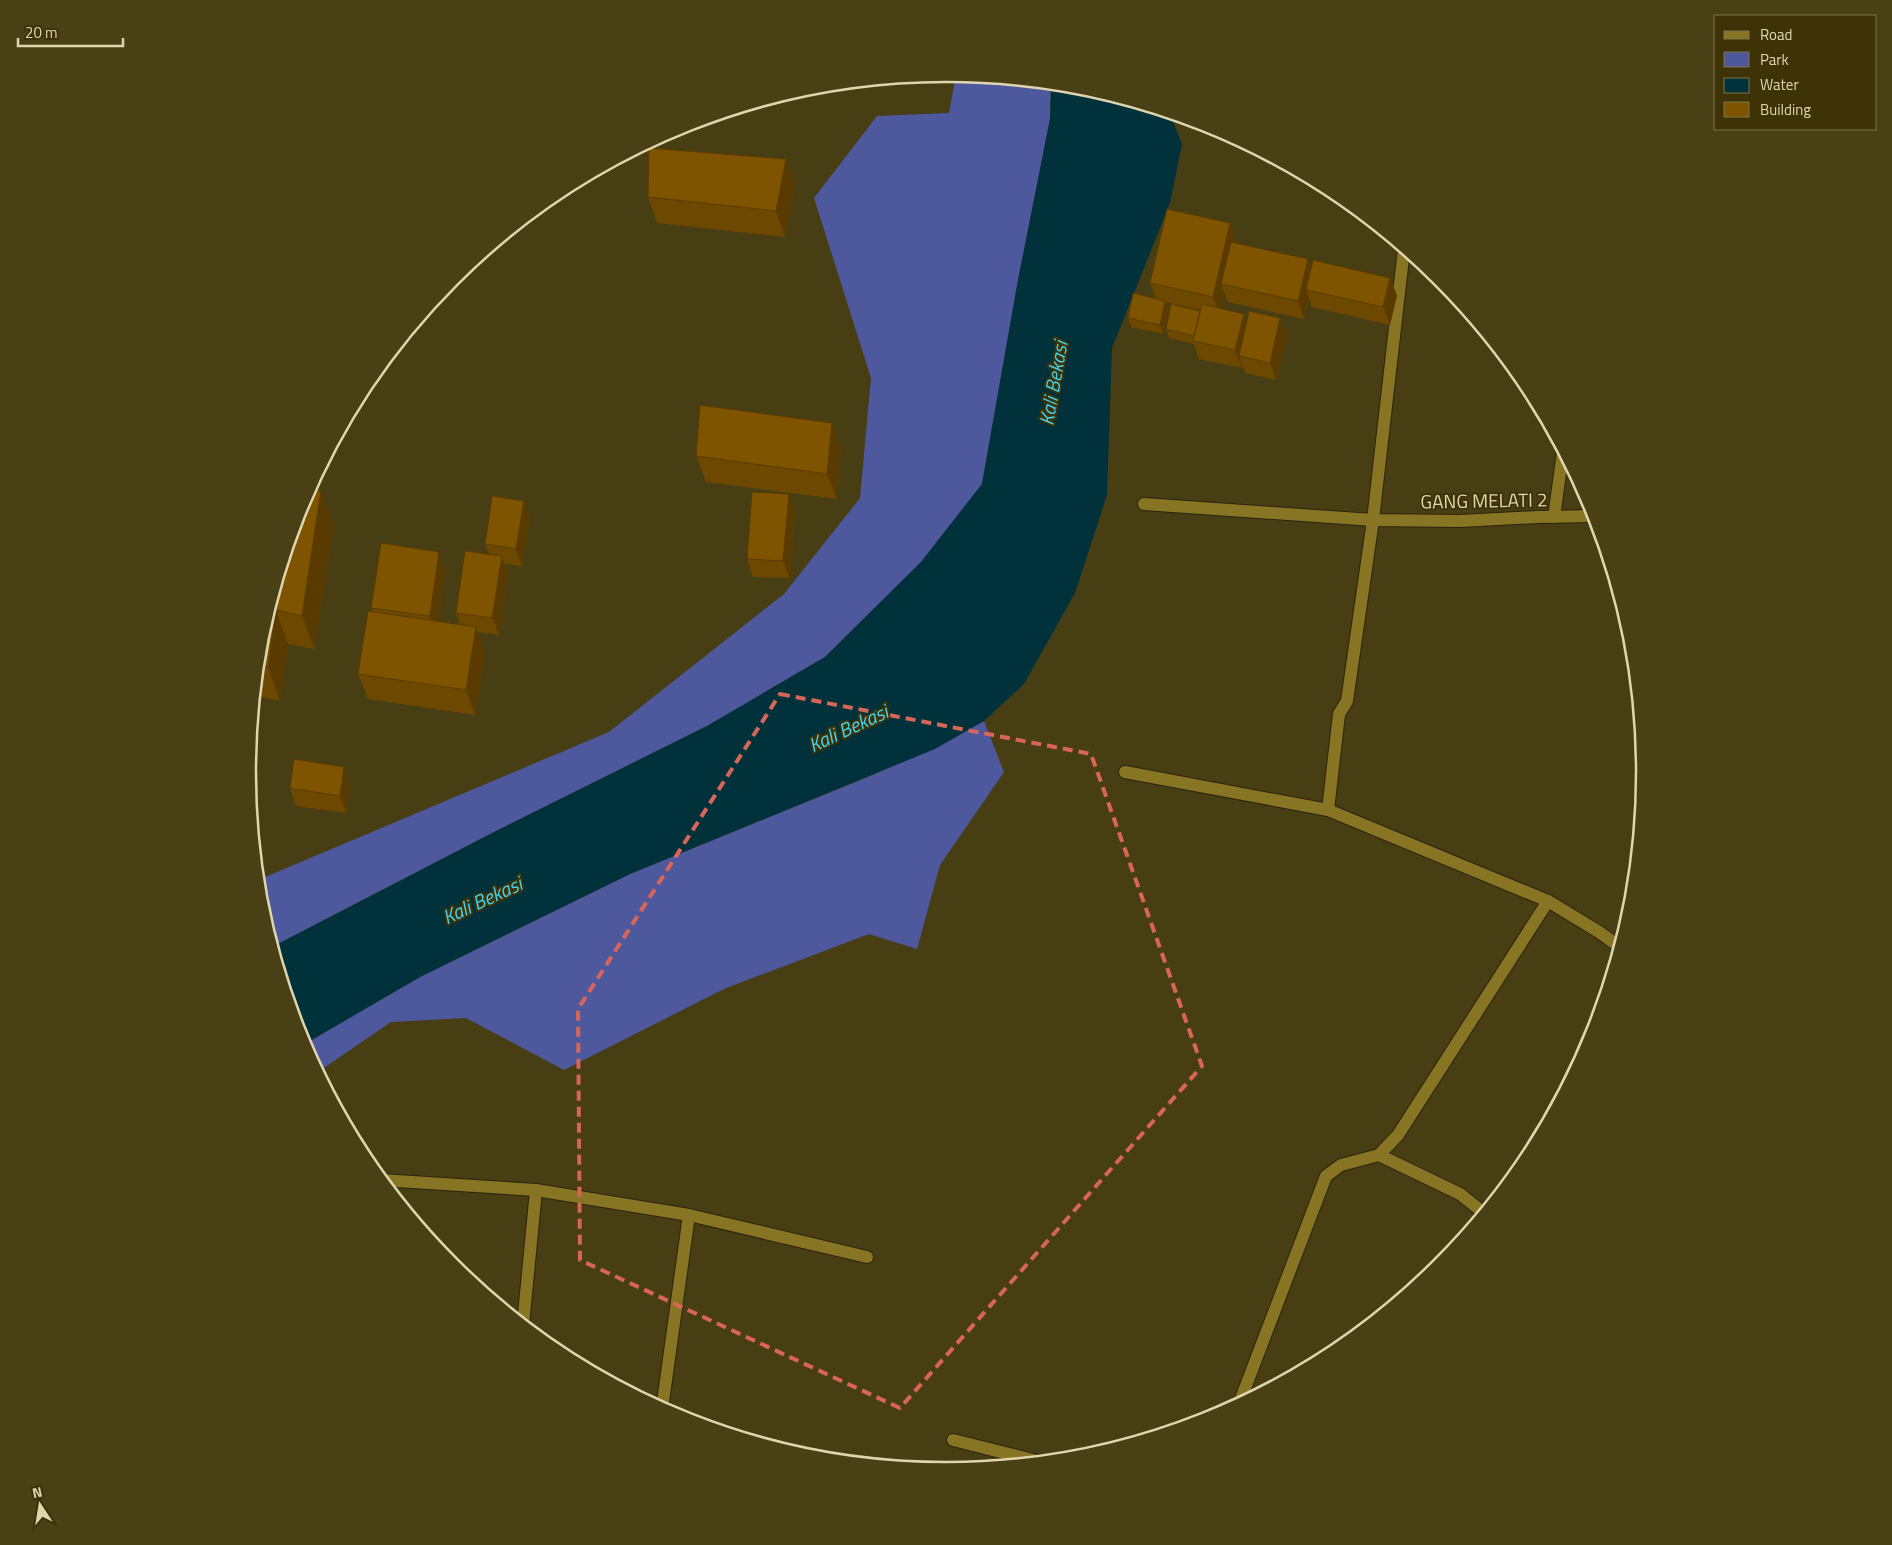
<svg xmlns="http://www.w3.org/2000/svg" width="1892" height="1545" font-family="'Titillium Web',sans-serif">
<rect width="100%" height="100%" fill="#483e14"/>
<g fill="#4e589d">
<path d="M956,75l95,9 -1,35 -32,161 -36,204 -61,78 -96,95 -118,69 -209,104 -226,117 -11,-38 -3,-29 351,-148 175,-138 76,-96 11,-120 -57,-180 63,-82 72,-3z"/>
<path d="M984,721l20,51 -64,93 -23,84 -48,-15 -143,54 -162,82 -98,-52 -75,4 -73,50 -15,-27 117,-68 210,-103 245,-100z"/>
</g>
<path fill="#01323c" d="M1051,84l32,3 87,27 12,30 -12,59 -58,145 -5,147 -32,98 -51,91 -40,37 -49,28 -305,125 -210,103 -117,68 -31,-98 226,-117 209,-104 118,-69 96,-95 61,-78 36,-204 32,-161z"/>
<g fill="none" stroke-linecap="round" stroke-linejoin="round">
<defs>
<g id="minor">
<path d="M1144,504l229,16 87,1 78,-4 57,-1"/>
<path d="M1554,517l9,-65"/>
<path d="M1125,772l203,38 220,91 51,31 21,15"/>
<path d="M1328,810l11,-96 8,-13 26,-181 31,-271"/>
<path d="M1379,1155l81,39 24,19"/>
<path d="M381,1180l155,10 153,25 178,42"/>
<path d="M523,1325l13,-135"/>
<path d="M1239,1404l87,-228 15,-11 38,-10 19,-20 150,-234"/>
<path d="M662,1409l27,-194"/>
<path d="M953,1440l88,22"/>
</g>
</defs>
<use href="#minor" stroke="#2b250c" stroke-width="14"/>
<use href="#minor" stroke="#887523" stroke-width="12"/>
</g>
<g fill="#6d4800">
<path d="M795,185l-10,52 -128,-14 -9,-26z"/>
<path d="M1230,223l6,18v2l161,52 -7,30 -78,-18 -3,-9 -5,21 -76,-17 -4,-10 -4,17 27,13 33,-4 7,17 -11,45 -31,-7 -3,-8v3l-43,-9 -5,-15 -25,-6 -3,-9 34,-19 -34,-8 3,8 -6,24 -32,-7 -3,-9 28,-19 -6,-16z"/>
<path d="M841,449l-4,50 -131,-17 -10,-26z"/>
<path d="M321,491l13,34 -20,124 -26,-5 -8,57 -25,-5 6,-60z"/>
<path d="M524,501l6,18 -8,47 -17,-2 3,10 -9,61 -21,-3 7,21 -10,62 -107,-16 -10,-25 15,-62 -2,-4 74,-39 -7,52 22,3 -4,-11 33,-59 -4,-10z"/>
<path d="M795,511l-5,67 -37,-1 -6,-18z"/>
<path d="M344,767l6,17 -4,29 -50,-7 -6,-18z"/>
</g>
<g fill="#593b00">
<path d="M786,159l9,26 -10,52 -9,-26z"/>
<path d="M1230,223l6,18 -10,44 -5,-1 3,8 -5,22 -6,-17z"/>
<path d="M1308,259l6,18 -8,13 3,8 -5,21 -6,-18z"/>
<path d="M1390,278l7,17 -7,30 -7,-18z"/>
<path d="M1165,301l4,9 -6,24 -3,-9z"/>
<path d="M1244,314l6,18 -11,24 3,9v3l-7,-18z"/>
<path d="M1280,318l7,17 -11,45 -6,-17z"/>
<path d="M832,423l9,26 -4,50 -10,-25z"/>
<path d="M321,491l13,34 -20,124 -12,-33z"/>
<path d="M789,494l6,17 -5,67 -7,-17z"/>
<path d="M524,501l6,18 -8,47 -6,-17z"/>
<path d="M439,552l6,17 -9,65 -6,-18z"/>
<path d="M502,556l6,18 -9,61 -7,-17z"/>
<path d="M276,610l12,34 -8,57 -12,-34z"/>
<path d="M476,627l9,26 -10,62 -9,-25z"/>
<path d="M344,767l6,17 -4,29 -6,-17z"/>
</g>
<g fill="#7f5400" stroke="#593b00">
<path d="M649,148l137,11 -10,52 -128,-14z"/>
<path d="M1167,209l63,14 -17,74 -63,-14z"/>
<path d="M1231,242l77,17 -10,42 -77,-17z"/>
<path d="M1313,260l77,18 -7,29 -77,-17z"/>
<path d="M1133,293l32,8 -5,24 -32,-7z"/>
<path d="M1171,304l29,7 -6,25 -28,-7z"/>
<path d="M1202,304l42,10 -9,36 -42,-9z"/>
<path d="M1249,311l31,7 -10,45 -31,-7z"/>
<path d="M700,405l132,18 -5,51 -131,-18z"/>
<path d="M309,490l12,1 -19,125 -26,-6 -8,57 -10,-2 3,-29 40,-131z"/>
<path d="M752,492l37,2 -6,67 -36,-2z"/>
<path d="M492,496l32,5 -8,48 -31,-5z"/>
<path d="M381,543l58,9 -9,64 -59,-8z"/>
<path d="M465,551l37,5 -10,62 -36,-5z"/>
<path d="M368,611l108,16 -10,63 -108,-16z"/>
<path d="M294,759l50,8 -4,29 -50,-8z"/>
</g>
<path fill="none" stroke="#d96558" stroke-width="4" stroke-dasharray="10 6" stroke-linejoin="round" d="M780,694l311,60 111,312 -302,342 -320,-148 -2,-251z"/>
<g text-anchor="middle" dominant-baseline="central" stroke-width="4" stroke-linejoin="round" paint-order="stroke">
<g font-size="19" fill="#dfd6b0" stroke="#3d3307">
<text transform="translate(1484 500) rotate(-1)">GANG MELATI 2</text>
</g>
<g font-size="20" font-style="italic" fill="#41d2f2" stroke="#3d3307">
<text transform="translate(1053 383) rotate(-80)">Kali Bekasi</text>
<text transform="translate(848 728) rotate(-25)">Kali Bekasi</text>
<text transform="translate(482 900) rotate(-25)">Kali Bekasi</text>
</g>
</g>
<path d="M0 0H1892V1545H0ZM256 772a690 690 0 1 1 1380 0a690 690 0 1 1-1380 0Z" fill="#4a4015" fill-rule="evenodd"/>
<path fill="none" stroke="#dfd6b0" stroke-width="2.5" d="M256 772a690 690 0 1 1 1380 0a690 690 0 1 1-1380 0Z"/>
<rect x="1714" y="15" width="162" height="115" fill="#3d3307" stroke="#7e744b"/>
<rect x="1724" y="31" width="25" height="8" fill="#887523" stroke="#7e744b"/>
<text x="1760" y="40" font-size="15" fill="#dfd6b0">Road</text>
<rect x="1724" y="52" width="25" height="15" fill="#4e589d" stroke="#7e744b"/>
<text x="1760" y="65" font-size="15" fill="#dfd6b0">Park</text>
<rect x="1724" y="78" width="25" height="15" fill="#01323c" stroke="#7e744b"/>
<text x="1760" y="90" font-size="15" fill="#dfd6b0">Water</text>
<rect x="1724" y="102" width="25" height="15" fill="#7f5400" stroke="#7e744b"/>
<text x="1760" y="115" font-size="15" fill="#dfd6b0">Building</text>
<g transform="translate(40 1505) rotate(348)" stroke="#3d3307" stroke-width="4" paint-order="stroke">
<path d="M0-4L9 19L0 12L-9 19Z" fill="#dfd6b0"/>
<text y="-8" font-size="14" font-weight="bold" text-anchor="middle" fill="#dfd6b0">N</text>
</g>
<path d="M18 38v8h105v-8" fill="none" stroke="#dfd6b0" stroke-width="2.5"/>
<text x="25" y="38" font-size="15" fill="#dfd6b0" stroke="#3d3307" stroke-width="4" paint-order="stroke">20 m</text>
</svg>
